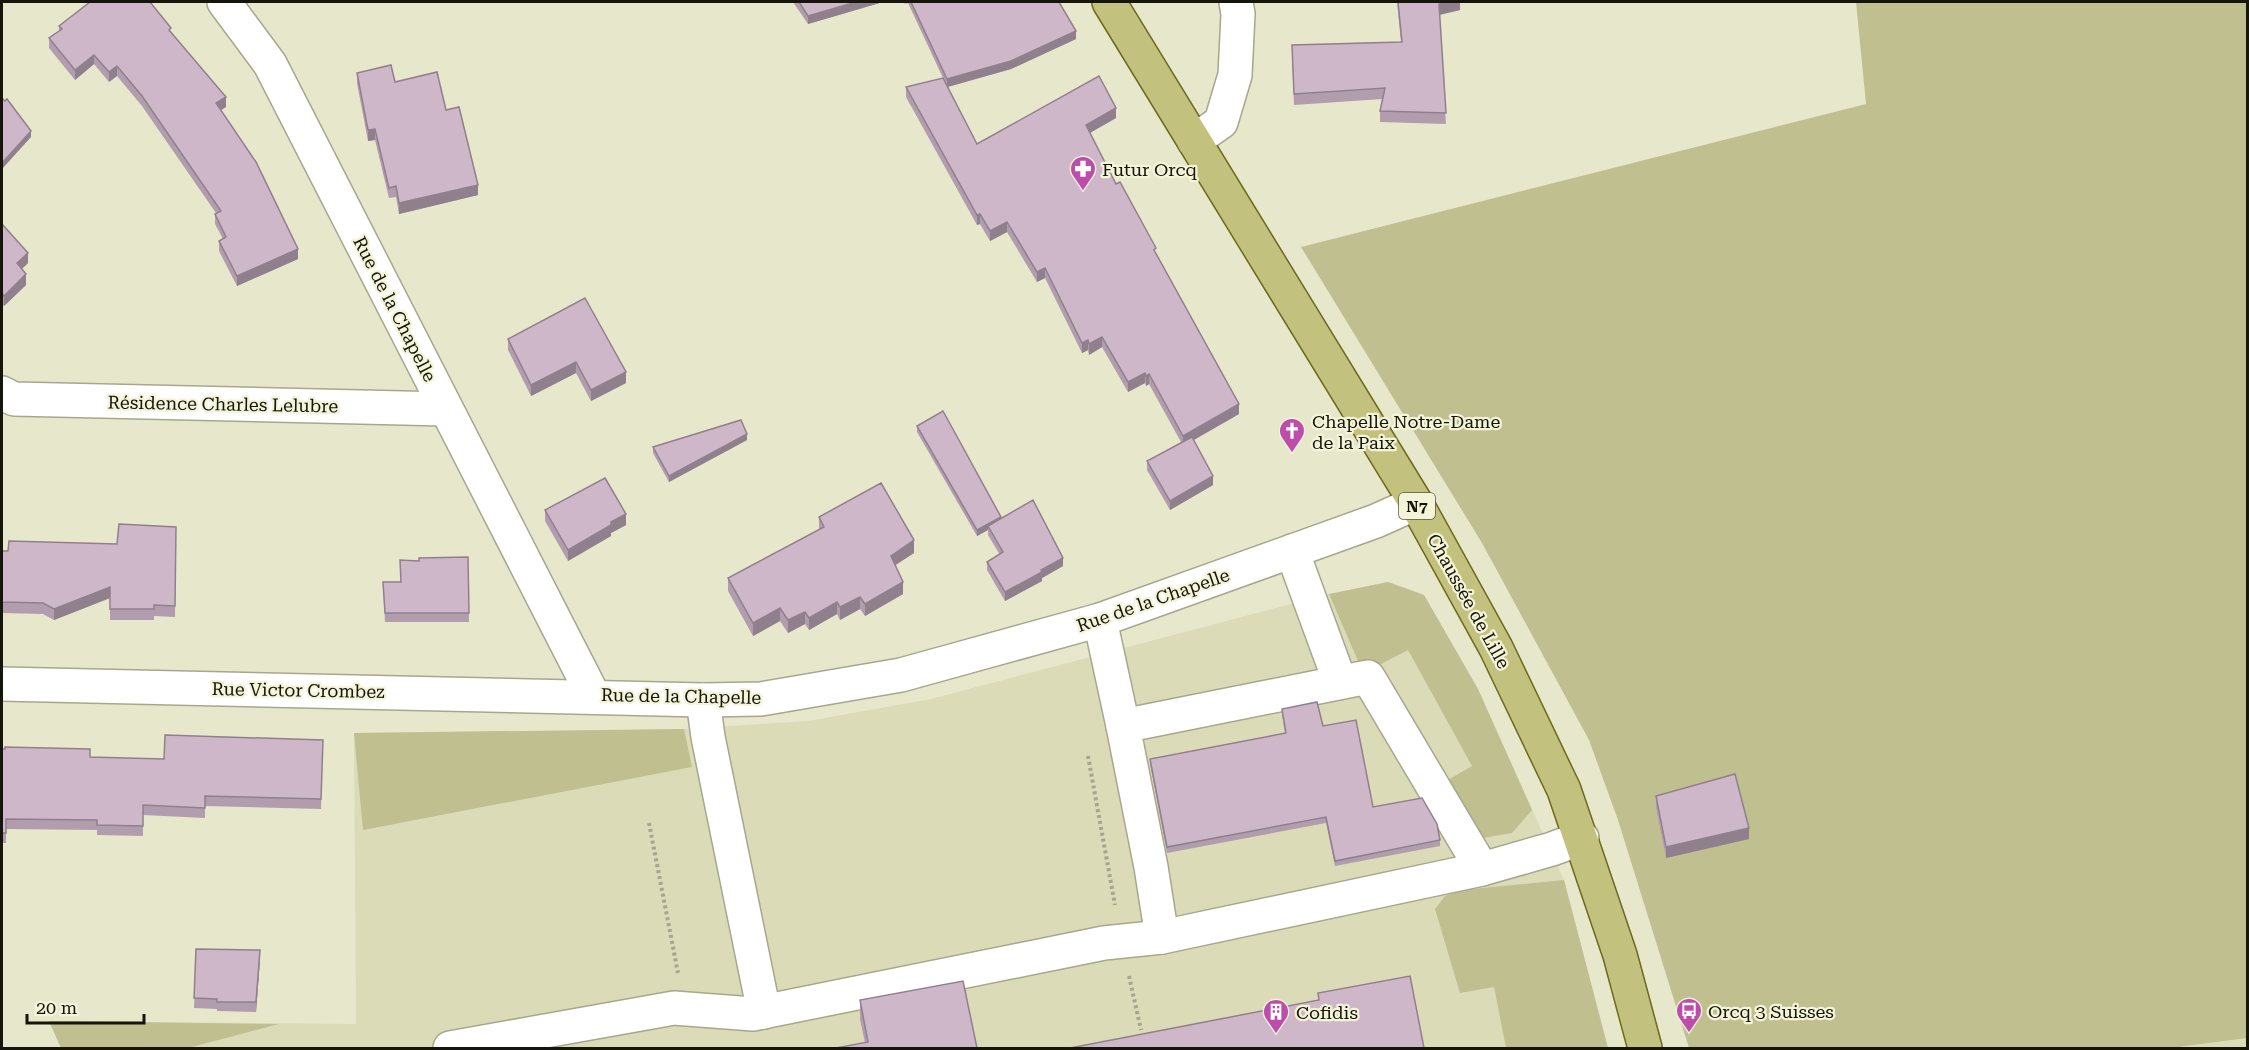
<svg xmlns="http://www.w3.org/2000/svg" width="2249" height="1050" font-family="'Roboto Serif',serif">
<rect width="100%" height="100%" fill="#e7e7cc"/>
<g fill="#dbdbb8">
<path d="M1388,582l36,13 54,94 86,191 44,168h-1547l-12,-27 307,3 -2,-291 330,-4 124,-8 123,-22 398,-105z"/>
<path d="M2247,1038v10h-76z"/>
</g>
<g fill="#c0bf8f">
<path d="M1856,2h391v1036l-76,10h-482l-71,-228 -29,-80 -107,-197 -181,-296 565,-143z"/>
<path d="M1388,582l36,13 54,94 54,121 -20,23 -29,5 -37,-57 26,-15 -64,-116 -29,15 -21,-4 -29,-67z"/>
<path d="M684,729l8,38 -329,63 -9,-97z"/>
<path d="M1564,880l44,168h-102l-12,-61 -34,6 -25,-84 10,-13 16,-6z"/>
<path d="M49,1021l230,3 -91,24h-127z"/>
</g>
<g fill="none" stroke-linecap="round" stroke-linejoin="round">
<defs>
<g id="minor">
<path d="M224,2l46,62 324,633"/>
<path d="M1194,141l27,-19 14,-47 3,-61 -2,-12"/>
<path d="M2,393l12,6 432,10"/>
<path d="M1292,551l48,131"/>
<path d="M1100,620l23,106"/>
<path d="M2,684l701,16 58,-1 140,-24 199,-55 276,-99 40,-18"/>
<path d="M703,700l5,37 56,275"/>
<path d="M1162,937l-11,-70 -28,-141 245,-49 114,192 70,-20 30,-11"/>
<path d="M450,1048l224,-40 79,6 351,-71 58,-6 320,-68"/>
</g>
<path id="major" d="M1109,2l307,501 80,145 68,142 56,165 25,93"/>
</defs>
<use href="#minor" stroke="#a7a78e" stroke-width="36"/>
<use href="#major" stroke="#6c6a1e" stroke-width="36"/>
<g stroke="#a5a590" stroke-width="4" stroke-dasharray="3 3" stroke-linecap="butt">
<path d="M1088,756l27,149"/>
<path d="M649,823l29,150"/>
<path d="M1129,976l12,54"/>
</g>
<use href="#minor" stroke="#fff" stroke-width="33"/>
<use href="#major" stroke="#c3c17e" stroke-width="33"/>
</g>
<g fill="#b19dad">
<path d="M793,2h90l-75,22z"/>
<path d="M904,2h155l17,37 -65,30 -63,18 29,57 139,-26 -26,15 26,51 40,71 83,159 -45,26 19,45 -43,25 -23,-40v-9l34,-19 -32,-58 -3,2 -1,-3 -17,9 -26,-45 -13,8 -1,-5 -6,3 -37,-75 -8,4 -30,-50 -17,9 -10,-17 -3,1 -71,-128v-10l37,-9 -35,-75 -3,1z"/>
<path d="M1397,2h63v8l-21,5 7,109 -66,-2v-11l2,-12 -88,6 -2,-49 109,-14z"/>
<path d="M59,26l112,6 55,75 -5,3 77,149 -61,27 -18,-35v-10l4,-2 -8,-15v-10l1,-1 -74,-107 -25,-30 -8,6 -15,-18 -19,16 -26,-32v-10l10,-7z"/>
<path d="M357,73l38,9 83,113 -79,19 -3,-17 -7,1 -14,-58 -7,1 -11,-58z"/>
<path d="M2,224l26,39 -6,6 4,16 -22,21 -2,-2z"/>
<path d="M585,298l41,85 -35,18 -15,-28 -45,23 -23,-46v-11z"/>
<path d="M917,426l84,93 62,47 -21,12v3l-37,20 -18,-31v-8l13,-7 -12,-20v-5l-11,6 -60,-104z"/>
<path d="M747,440l-78,42 -16,-29v-6z"/>
<path d="M545,510l81,15 -15,8v3l-43,25 -23,-40z"/>
<path d="M819,517l95,36 -19,12 8,29 -38,22 -5,-7 -20,11 -3,-6 -28,16 -4,-6 -17,9 -8,-12 -27,15 -25,-45v-13l91,-48z"/>
<path d="M176,527l-1,90 -21,-1v4h-44v-22l-56,22 -11,-6 -41,-1v-62l115,-7z"/>
<path d="M468,557l1,65h-84l-2,-40h18l-1,-22 19,1z"/>
<path d="M1282,709l41,17 50,81 67,33v6l-105,20 -9,-43 -159,30 -17,-89v-5l135,-26 -3,-18z"/>
<path d="M323,740l-2,69 -116,-3v12l-62,-3v21l-46,-1v-5l-91,-1v14h-4v-94l88,8 74,2z"/>
<path d="M1656,796l93,43 -83,19 -10,-51z"/>
<path d="M196,949l64,10 -4,53 -39,-1v-2l-23,-1z"/>
<path d="M860,1000l117,48 -112,-5 -5,-24z"/>
</g>
<g fill="#90808d">
<path d="M856,2h27l-75,22v-8z"/>
<path d="M1449,2h11v8l-21,5v-11z"/>
<path d="M1076,31v8l-65,30 -64,18v-8z"/>
<path d="M94,55v9l-19,16v-10z"/>
<path d="M117,66v10l-8,6v-10z"/>
<path d="M226,97v10l-10,6v-10z"/>
<path d="M1116,108v10l-30,17v-10z"/>
<path d="M375,129v11l-7,1v-11z"/>
<path d="M31,131v6l-29,32v-6z"/>
<path d="M478,185v10l-79,19v-11z"/>
<path d="M980,214v10l-3,1v-10z"/>
<path d="M1007,222v10l-17,9v-10z"/>
<path d="M298,249v10l-61,27v-10z"/>
<path d="M28,253v10l-11,10v-10z"/>
<path d="M1045,268v10l-8,4v-10z"/>
<path d="M26,274v11l-22,21v-10z"/>
<path d="M1102,337v10l-13,8v-11z"/>
<path d="M1088,340v10l-6,3v-10z"/>
<path d="M576,362v11l-45,23v-11z"/>
<path d="M626,372v11l-35,18v-11z"/>
<path d="M1145,373v10l-17,9v-10z"/>
<path d="M1149,374v10l-3,2v-10z"/>
<path d="M1239,404v10l-56,32v-10z"/>
<path d="M747,434v6l-78,42v-6z"/>
<path d="M1213,476v9l-43,25v-9z"/>
<path d="M626,514v11l-15,8v3l-43,25v-11l43,-28z"/>
<path d="M1001,517v5l-13,4v4l-11,6v-6z"/>
<path d="M914,540v13l-23,15v-12z"/>
<path d="M1063,558v8l-21,12v3l-37,20v-9z"/>
<path d="M903,582v12l-38,22v-12z"/>
<path d="M110,587v11l-56,22v-11z"/>
<path d="M860,597v12l-20,11v-13z"/>
<path d="M837,602v12l-28,16v-12z"/>
<path d="M780,608v13l-27,15v-13z"/>
<path d="M805,612v12l-17,9v-13z"/>
<path d="M1749,828v11l-83,19v-11z"/>
<path d="M260,950v9l-4,53v-10z"/>
</g>
<g fill="#ceb7c9" stroke="#90808d" stroke-width="1.5">
<path d="M90,2h60l21,26 -2,2 57,67 -10,6 40,59 42,87 -61,27 -18,-35 7,-4 -11,-23 6,-3 -79,-115 -25,-30 -8,6 -15,-17 -19,15 -26,-32 13,-9 -3,-3z"/>
<path d="M799,2h57l-48,14z"/>
<path d="M911,2h148l17,29 -65,30 -64,18z"/>
<path d="M1398,2h51l-10,2 7,109 -66,-2 5,-23 -91,6 -2,-49 110,-3z"/>
<path d="M391,65l4,17 42,-10 9,38 13,-3 19,78 -79,18 -3,-17 -7,2 -14,-59 -7,1 -11,-57z"/>
<path d="M1099,76l17,32 -30,17 30,59 4,-2 36,66 -2,2 85,154 -56,32 -34,-62 -3,2 -1,-3 -17,9 -26,-45 -13,7 -1,-4 -6,3 -37,-75 -8,4 -30,-50 -17,9 -10,-17 -3,1 -71,-128 37,-9 34,66z"/>
<path d="M2,98l3,3 2,-2 24,32 -29,32z"/>
<path d="M2,224l26,29 -11,10 9,11 -22,22 -2,-3z"/>
<path d="M585,298l41,74 -35,18 -15,-28 -45,23 -23,-46z"/>
<path d="M943,411l58,106 -24,13 -60,-104z"/>
<path d="M741,420l6,14 -78,42 -16,-29z"/>
<path d="M1192,437l21,39 -43,25 -23,-40z"/>
<path d="M605,478l21,36 -15,8v3l-43,25 -23,-40z"/>
<path d="M881,483l33,57 -23,16 12,26 -38,22 -5,-7 -20,10 -3,-5 -28,16 -4,-6 -17,8 -8,-12 -27,15 -25,-45 96,-51 -5,-10z"/>
<path d="M1033,500l30,58 -22,12 1,2 -37,20 -18,-30 16,-10 -15,-26z"/>
<path d="M119,524l57,3 -1,79 -21,-1v4h-44v-22l-56,22 -11,-6 -41,-1v-51h6l1,-10 108,3z"/>
<path d="M468,557l1,56h-84l-2,-31h18l-1,-22 19,1v-3z"/>
<path d="M1317,702l6,24 33,-6 17,87 49,-9 15,26 3,16 -105,21 -9,-44 -159,30 -17,-88 136,-26 -4,-24z"/>
<path d="M165,735l158,5 -2,59 -116,-3v12l-62,-3v21l-46,-1v-5l-91,-1v14h-4v-84h3v-2l85,2v8l74,2z"/>
<path d="M1735,774l14,54 -83,19 -10,-51z"/>
<path d="M196,949l64,1 -4,52h-39v-3l-23,-1z"/>
<path d="M1410,976l14,72h-354l249,-48 -1,-7z"/>
<path d="M963,981l14,67h-141l32,-6 -8,-42z"/>
</g>
<defs>
<symbol id="pharmacy-pin" viewBox="-11 -11 22 30"><path d="M0 17L-7.5 6A9.5 9.5 0 1 1 7.5 6Z" fill="#bd4dab" stroke="#f4f4d9"/><path d="M-2-6h4v4h4v4h-4v4h-4v-4h-4v-4h4Z" fill="#fff"/></symbol>
<symbol id="church-pin" viewBox="-11 -11 22 30"><path d="M0 17L-7.5 6A9.5 9.5 0 1 1 7.5 6Z" fill="#bd4dab" stroke="#f4f4d9"/><path d="M-1.2-6h2.4v3.5h3.3v2.4h-3.3V6h-2.4V-.1h-3.3v-2.4h3.3Z" fill="#fff"/></symbol>
<symbol id="bus-pin" viewBox="-11 -11 22 30"><path d="M0 17L-7.5 6A9.5 9.5 0 1 1 7.5 6Z" fill="#bd4dab" stroke="#f4f4d9"/><path d="M-5-6H5V4H4V6H2V4H-2V6H-4V4H-5ZM-3.5-4V0h7V-4ZM-3.5 1.2v1.5H-2V1.2ZM2 1.2v1.5H3.5V1.2Z" fill="#fff"/></symbol>
<symbol id="building-pin" viewBox="-11 -11 22 30"><path d="M0 17L-7.5 6A9.5 9.5 0 1 1 7.5 6Z" fill="#bd4dab" stroke="#f4f4d9"/><path d="M-4-6H4V6H1V3H-1V6H-4ZM-2.5-4.3h1.7v1.8h-1.7ZM.8-4.3h1.7v1.8H.8ZM-2.5-1h1.7V.8h-1.7ZM.8-1h1.7V.8H.8Z" fill="#fff"/></symbol>
</defs>
<g fill-rule="evenodd">
<use href="#pharmacy-pin" x="1068" y="154" width="30" height="40"/>
<use href="#church-pin" x="1277" y="416" width="30" height="40"/>
<use href="#bus-pin" x="1674" y="996" width="30" height="40"/>
<use href="#building-pin" x="1261" y="997" width="30" height="40"/>
</g>
<g text-anchor="middle" dominant-baseline="central" stroke-width="4.5" stroke-linejoin="round" paint-order="stroke">
<rect fill="#f4f4d9" stroke="#585849" stroke-width="1.5" x="1399" y="493" width="36" height="26" rx="4.5"/>
<g font-size="16" font-weight="bold" fill="#15150b">
<text x="1417" y="506">N7</text>
</g>
<g font-size="18" fill="#15150b" stroke="#f4f4d9" text-anchor="start">
<text x="1102" y="169">Futur Orcq</text>
<text x="1312" y="421">Chapelle Notre-Dame<tspan x="1312" dy="21">de la Paix</tspan></text>
<text x="1708" y="1011">Orcq 3 Suisses</text>
<text x="1296" y="1012">Cofidis</text>
</g>
<g font-size="18" fill="#15150b" stroke="#f4f4d9">
<text transform="translate(395 309) rotate(63)">Rue de la Chapelle</text>
<text transform="translate(223 404) rotate(1)">Résidence Charles Lelubre</text>
<text transform="translate(1153 600) rotate(-19)">Rue de la Chapelle</text>
<text transform="translate(1469 601) rotate(61)">Chaussée de Lille</text>
<text transform="translate(298 690) rotate(1)">Rue Victor Crombez</text>
<text transform="translate(681 696) rotate(1)">Rue de la Chapelle</text>
</g>
</g>
<rect width="2249" height="1050" fill="none" stroke="#15150b" stroke-width="6"/>
<path d="M27 1014v9h117v-9" fill="none" stroke="#15150b" stroke-width="3"/>
<text x="36" y="1014" font-size="18" fill="#15150b" stroke="#f4f4d9" stroke-width="4.5" paint-order="stroke">20 m</text>
</svg>
